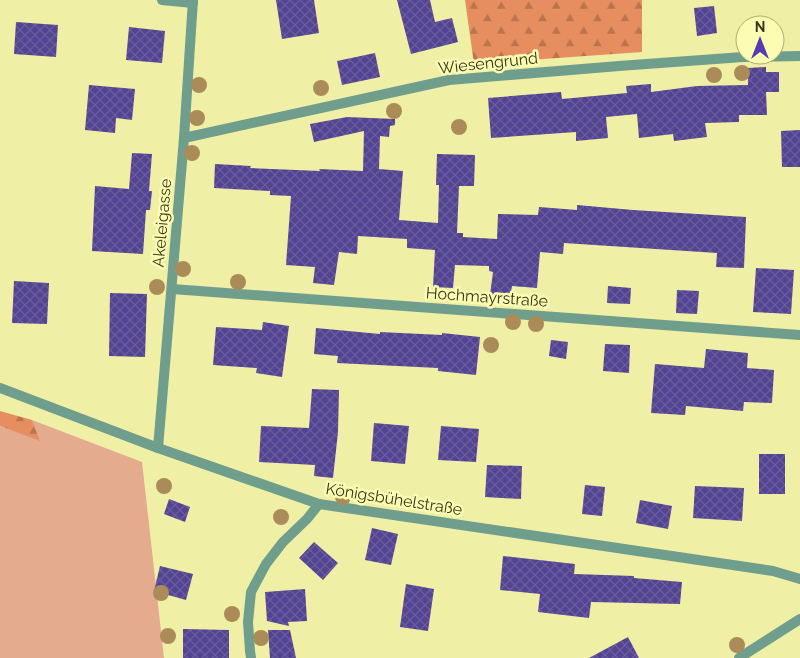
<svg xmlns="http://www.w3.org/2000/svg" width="800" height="658" font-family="Raleway,sans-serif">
<defs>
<pattern id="forest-firs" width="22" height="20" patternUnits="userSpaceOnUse" patternTransform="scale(1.25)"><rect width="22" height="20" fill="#e68e5f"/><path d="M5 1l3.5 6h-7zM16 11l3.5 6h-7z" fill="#bb754e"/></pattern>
<pattern id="building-cross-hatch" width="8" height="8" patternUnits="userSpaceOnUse" patternTransform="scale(1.25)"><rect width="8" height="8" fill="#524493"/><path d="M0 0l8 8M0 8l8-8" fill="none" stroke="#695d9b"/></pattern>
</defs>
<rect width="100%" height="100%" fill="#efefa6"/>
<path fill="#e4ab8f" d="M32,420l110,42 22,196h-164v-232l39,14z"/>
<g fill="url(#forest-firs)">
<path d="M465,0h177v52l-168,12z"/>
<path d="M0,411l32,9 8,21 -40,-15z"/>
</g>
<g fill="url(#building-cross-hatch)">
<path d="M276,0h38l5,33 -37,6z"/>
<path d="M397,0h33l5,22 17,-4 6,24 -47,12z"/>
<path d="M714,6l3,27 -20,3 -3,-28z"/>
<path d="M16,22l42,3 -2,32 -42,-3z"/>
<path d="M129,27l36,4 -3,32 -36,-3z"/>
<path d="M375,53l5,24 -38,8 -5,-24z"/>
<path d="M766,67v5h13v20h-13l1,23h-28v7l-34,1 2,14 -33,4 -1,-7 -34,4 -2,-24 -31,3 2,21 -32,3v-9l-85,6 -3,-40 73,-6 1,7 65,-6 -1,-7 25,-2v8l46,-6 51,-1v-17z"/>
<path d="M89,85l46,4 -3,31 -16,-2 -1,15 -30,-3z"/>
<path d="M347,117l48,2v6l-5,1 -1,11 -9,-1 -1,33 24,2 -4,49 39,3 1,-38h-3l1,-31 38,1 -1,31h-15l-2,47h6v4l34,2 1,-25 40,1 1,-8 38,3v-5l56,5 113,7 -2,51 -28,-1 1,-14 -153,-10 -1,11 -23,-2 -3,36 -25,-2 -2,12 -20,-3 3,-23 -4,-1v-5l-34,-1 -2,23 -20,-1 2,-37 -28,-2v-9l-49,-3 -1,18 -18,-2 -5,33 -21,-2 2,-16 -29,-2 5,-69 -21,-1v-4l-56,-3 1,-24 36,2 -1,2 70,3 -1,-2 44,2 1,-40 -50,11 -4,-18z"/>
<path d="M800,130v37h-18l-1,-36z"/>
<path d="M132,153l20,1 -3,37h3l-2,19h-4l-3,44 -51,-3 3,-65 34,3z"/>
<path d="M756,268l38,2 -3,44 -38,-2z"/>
<path d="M14,281l35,2 -2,41 -35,-1z"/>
<path d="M608,286l23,2 -1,16 -23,-1z"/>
<path d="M677,290l22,1 -2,23 -21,-1z"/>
<path d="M110,293l37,1 -2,63 -36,-1z"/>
<path d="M263,322l26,4 -7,51 -26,-4 1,-5 -44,-3 3,-38 46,3z"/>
<path d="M316,328l64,6v-2l62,3v-2l38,4 -4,38 -38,-4v-3l-101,-5 1,-7 -24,-2z"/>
<path d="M551,340l17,2 -2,17 -17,-3z"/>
<path d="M605,344l25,1 -1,28 -26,-2z"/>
<path d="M706,349l42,4 -1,15 27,2 -2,33 -28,-1 -1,9 -57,-5 -1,9 -34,-2 4,-49 49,4z"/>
<path d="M312,389l27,1 -1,42 -5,46 -19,-2 1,-11 -56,-3 2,-36 48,2z"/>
<path d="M374,423l35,3 -4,38 -34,-3z"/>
<path d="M441,426l38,3 -3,33 -38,-2z"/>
<rect x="759" y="454" width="26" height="40"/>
<path d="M487,465l35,1 -1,33 -36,-2z"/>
<path d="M585,485l20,2 -3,29 -20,-2z"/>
<path d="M695,486l49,2 -2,33 -49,-3z"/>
<path d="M169,499l21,8 -5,15 -21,-8z"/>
<path d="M640,500l32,6 -4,23 -32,-6z"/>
<path d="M372,528l26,6 -7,31 -26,-5z"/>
<path d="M314,542l24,21 -15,17 -24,-22z"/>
<path d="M503,556l72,8 -1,10 60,2v2l48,4 -2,22 -89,-2 -2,16 -51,-6 2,-18 -40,-4z"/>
<path d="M160,566l33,8 -7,26 -32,-9z"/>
<path d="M406,584l28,5 -6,42 -28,-4z"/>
<path d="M305,589l2,32 -19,1 1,4 -22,-5 -2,-29z"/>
<path d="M183,629l46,1v28h-46z"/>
<path d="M268,630h22l6,28h-26z"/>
<path d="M628,637l11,21h-50z"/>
</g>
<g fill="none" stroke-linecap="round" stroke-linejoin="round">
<g stroke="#709e8c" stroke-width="10">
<path d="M162,0l31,3"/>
<path d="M184,138l265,-58 170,-14 124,-9 57,-1"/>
<path d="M172,289l628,46"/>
<path d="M0,388l158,60 161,56 454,67 27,8"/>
<path d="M158,448l26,-310 9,-138"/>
<path d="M251,658l-1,-7 -2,-29 3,-30 15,-28 17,-22 24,-23 12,-15"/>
<path d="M739,658l61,-39"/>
</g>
</g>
<g fill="#ab8c59">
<circle cx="742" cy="73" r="8"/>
<circle cx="714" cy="75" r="8"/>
<circle cx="199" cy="85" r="8"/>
<circle cx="321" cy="88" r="8"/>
<circle cx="394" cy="111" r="8"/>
<circle cx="197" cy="118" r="8"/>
<circle cx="459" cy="127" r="8"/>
<circle cx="192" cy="153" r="8"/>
<circle cx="183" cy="269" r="8"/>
<circle cx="238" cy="282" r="8"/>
<circle cx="157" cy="287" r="8"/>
<circle cx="513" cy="322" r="8"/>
<circle cx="536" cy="324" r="8"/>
<circle cx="491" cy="345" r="8"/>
<circle cx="164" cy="486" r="8"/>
<circle cx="343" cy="497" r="8"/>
<circle cx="281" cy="517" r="8"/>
<circle cx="161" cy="593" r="8"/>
<circle cx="232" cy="614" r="8"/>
<circle cx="168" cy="636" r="8"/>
<circle cx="261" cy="638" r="8"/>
<circle cx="737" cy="645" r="8"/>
</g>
<g text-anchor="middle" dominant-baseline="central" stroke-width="5" stroke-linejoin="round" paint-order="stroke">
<g font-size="16" fill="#373719" stroke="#fcfcb3">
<text transform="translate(488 63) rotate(-6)">Wiesengrund</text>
<text transform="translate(162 223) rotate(-85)">Akeleigasse</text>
<text transform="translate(487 297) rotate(4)">Hochmayrstraße</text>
<text transform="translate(394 499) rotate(9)">Königsbühelstraße</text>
</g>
</g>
<g transform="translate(760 40)"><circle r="24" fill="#fcfcb3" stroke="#adad75"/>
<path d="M0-4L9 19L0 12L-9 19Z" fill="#573ab2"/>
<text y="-8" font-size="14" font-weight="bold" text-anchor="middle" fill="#373719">N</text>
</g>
</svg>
